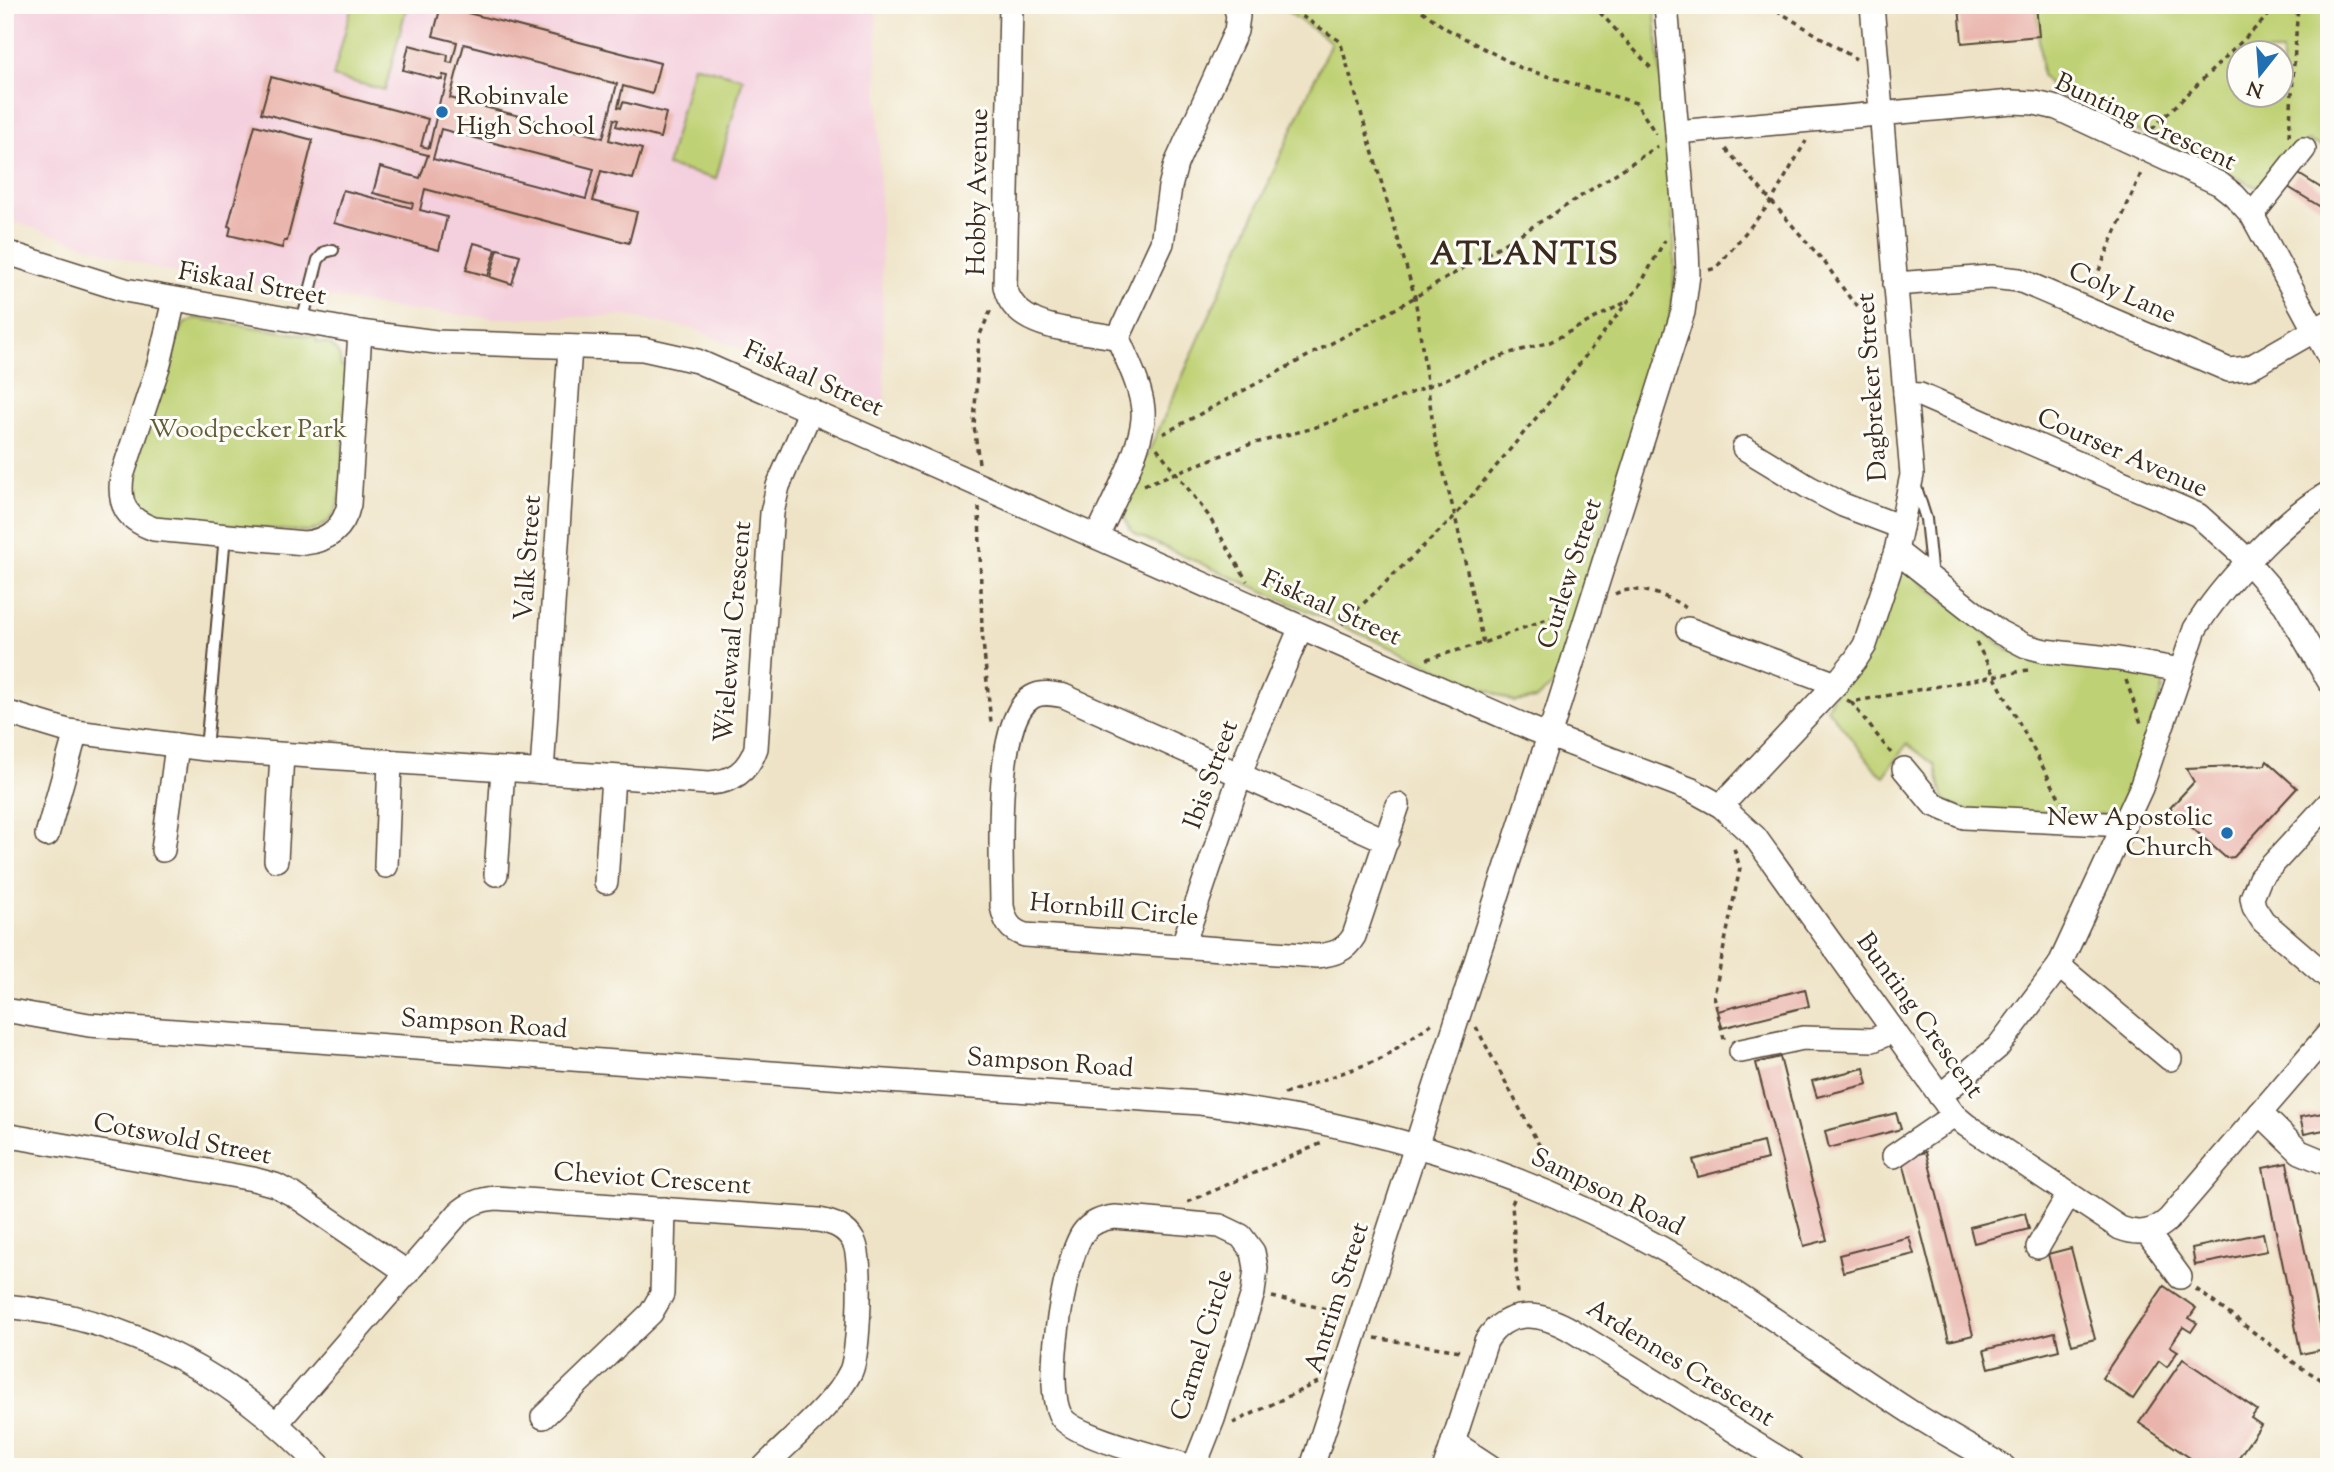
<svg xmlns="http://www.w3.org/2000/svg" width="2334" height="1472" font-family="'Sorts Mill Goudy',serif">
<rect width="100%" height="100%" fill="#fdfcf7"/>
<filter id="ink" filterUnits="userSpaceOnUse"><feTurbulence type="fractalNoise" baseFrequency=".0143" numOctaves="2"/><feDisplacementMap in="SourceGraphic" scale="14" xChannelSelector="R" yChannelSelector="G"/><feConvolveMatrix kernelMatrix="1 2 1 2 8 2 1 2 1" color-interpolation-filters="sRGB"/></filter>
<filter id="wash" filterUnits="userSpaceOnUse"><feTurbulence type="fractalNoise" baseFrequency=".00686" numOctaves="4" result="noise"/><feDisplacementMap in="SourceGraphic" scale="28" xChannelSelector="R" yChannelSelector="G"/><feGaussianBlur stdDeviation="1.57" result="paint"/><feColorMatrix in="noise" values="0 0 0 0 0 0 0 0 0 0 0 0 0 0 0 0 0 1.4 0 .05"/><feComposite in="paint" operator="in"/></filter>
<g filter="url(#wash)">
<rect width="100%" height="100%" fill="#eee3c6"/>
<path fill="#f4cfdd" d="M5,5h871l9,403 -191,-79 -70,-13 -127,2 -93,-8 -107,-19 -133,-20 -159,-52z"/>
<g fill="#bfd174" stroke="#7d7e49" stroke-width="2" fill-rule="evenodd">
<path d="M352,5h55l-22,85 -52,-13z"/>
<path d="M1278,5h376c5,52 10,104 14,156 5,54 11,108 1,161l-115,362 -18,15 -22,3 -375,-166c-13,-8 -17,-19 -13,-33l205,-461z"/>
<path d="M2036,5h293v137l-8,4 -13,-5 -20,10 -24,32 -8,4 -199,-93 -15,-19zM2240,52h42v42h-42z"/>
<path d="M693,65l50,13 -27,101 -49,-13z"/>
<path d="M195,318l121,19 1,5c15,0 24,9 24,25h7l-8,130c-5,20 -12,28 -31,35l-154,-12 -20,-14 -6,-26 52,-150 3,-6z"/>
<path d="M1908,572l101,79 13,4 129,16 11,7 1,11 -43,126 -154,-5 -19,-8 -4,-6 -8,-31 -28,-21 -23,32 -7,-5 -50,-63 72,-134z"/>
</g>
<g id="blocks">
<g fill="#e9b4ab" fill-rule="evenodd">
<path d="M1959,5h77l3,31 -77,7z"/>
<path d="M441,6l219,57 -8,31 -29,-8 -5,21 3,1 2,-6 43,11 -6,25 -44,-12 2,-6 -4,-1 -5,21 33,9 -9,30 -32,-8 -8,30 44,11 -8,31 -204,-54 -5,21 27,7 -8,33 -105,-27 9,-33 69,18 1,-5 -40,-10 7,-26 40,11 8,-23 -167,-42 10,-36 157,42 -7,27 8,2 12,-52h2l5,-20 -5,-1 -1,5 -39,-10 6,-25 39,10 -1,7 5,1 5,-21 -24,-6zM464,44l153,40 -14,54 -153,-40zM441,129l153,40 -8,30 -153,-40z"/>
<path d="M255,125l58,15 -26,101h-3l-2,7 -53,-13 2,-8 -3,-1z"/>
<path d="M2297,173l32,20v19l-41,-25z"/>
<path d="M474,243l22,6 -8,27 -22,-6z"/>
<path d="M498,249l22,6 -8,29 -22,-7z"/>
<path d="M2267,761l30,27 -63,69 -8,1 -56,-50 24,-26 -8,-14 79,-3z"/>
<path d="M1805,989l4,17 -87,22 -4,-17z"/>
<path d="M1780,1057l47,183 -23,6 -48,-183z"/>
<path d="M1864,1068l4,16 -51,13 -5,-16z"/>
<path d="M2329,1112v17l-25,5 -4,-17z"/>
<path d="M1896,1113l5,16 -72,19 -4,-17z"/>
<path d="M1763,1142l4,17 -69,18 -5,-17z"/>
<path d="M1926,1152l47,183 -24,6 -47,-183z"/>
<path d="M2287,1163l38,186 -24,5 -38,-186z"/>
<path d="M2025,1213l4,16 -55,14 -4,-16z"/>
<path d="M2263,1233l4,18 -72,14 -3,-17z"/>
<path d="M1909,1237l5,17 -71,18 -4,-17z"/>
<path d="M2071,1248l24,91 -23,6 -24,-91z"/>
<path d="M2164,1286l32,22 -7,10 8,5 -6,9 -8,-5 -13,19 8,5 -11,16 -8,-6 -26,38 -31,-21z"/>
<path d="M2055,1332l4,18 -70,18 -5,-18z"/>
<path d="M2183,1359l74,51 -6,8 10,7 -29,42h-40l-6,-4 4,-5 -51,-35z"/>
</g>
</g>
</g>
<g filter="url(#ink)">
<use href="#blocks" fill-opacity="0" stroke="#564637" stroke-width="2"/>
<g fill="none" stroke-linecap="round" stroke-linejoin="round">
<defs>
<g id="lane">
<path d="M302,322l16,-62 7,-8 8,-2"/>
<path d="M1915,484l11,35 6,59"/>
<path d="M206,749l19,-214"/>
</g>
<g id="street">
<path d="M1011,5l-6,281c9,47 76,43 113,52"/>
<path d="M1677,132l335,-30 23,1 22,5 163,76 14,11 18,20 77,142"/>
<path d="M2252,215l52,-66"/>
<path d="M5,252l120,38 235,42 76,10 207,7 54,12 835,368 160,61 29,16 34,31 199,278 12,10 154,103c18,7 34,5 49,-9l160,-186"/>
<path d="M1895,284l96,-7 28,3 210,90 19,-2 8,-4 73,-42"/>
<path d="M174,300l-15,64 -37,112c-4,29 4,43 32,53l150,14c24,-2 40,-15 45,-39l11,-172"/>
<path d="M1118,338l44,-95 8,-56 6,-23 60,-133 2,-15 -3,-11"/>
<path d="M1905,394l15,1 278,120 40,36 47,54 44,76"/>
<path d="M1744,448l66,40 33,17 58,22"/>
<path d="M1097,537c14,-32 49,-94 46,-127 -2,-24 -16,-50 -25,-72"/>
<path d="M1896,551l103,81 27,14 19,5 73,8 63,11"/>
<path d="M1688,629l148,55"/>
<path d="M5,712l63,19 138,18 503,34c24,-1 39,-12 47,-35l16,-235 6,-27 33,-76"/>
<path d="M1904,769l29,35 31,13 161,8"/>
<path d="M542,772l28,-425"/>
<path d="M2329,803l-69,75 -8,20 2,9 9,14 66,57"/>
<path d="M1721,806l115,-122 20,-25 9,-14 31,-94 16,-76 -40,-470"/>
<path d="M47,835l29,-103"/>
<path d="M1387,841l-323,-145c-10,-2 -22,-5 -32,1 -40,23 -30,166 -30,209 3,15 7,24 23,29l292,21c17,-2 28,-5 37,-20l44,-131"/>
<path d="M163,850l14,-104"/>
<path d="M276,860l6,-105"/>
<path d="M386,866l4,-104"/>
<path d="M496,874l7,-105"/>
<path d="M606,882l7,-105"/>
<path d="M1183,945l66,-196 52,-122"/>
<path d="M2059,966l111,93"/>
<path d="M5,1010l84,15 1111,78c164,19 316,64 461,145 87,49 167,111 251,165 30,19 61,36 92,54"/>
<path d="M1741,1051l62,-13 70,2 20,-9"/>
<path d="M1940,1096l58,-49 61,-81 82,-178 54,-159c25,-42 90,-112 134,-136"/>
<path d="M2260,1113l40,39 29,12"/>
<path d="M5,1135l248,44 22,6 19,10 114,78"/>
<path d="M1894,1156l60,-41"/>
<path d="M2147,1232l33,45"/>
<path d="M2038,1247l31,-53"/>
<path d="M5,1306c123,11 233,72 316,161"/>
<path d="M543,1417l108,-104 11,-19 2,-85"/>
<path d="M277,1423l181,-209c11,-11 23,-15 38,-16l323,22c15,3 27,7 35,22 9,18 5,110 -3,129 -16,33 -61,69 -87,96"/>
<path d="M1453,1442l38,25"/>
<path d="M1192,1467c-28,-9 -113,-29 -129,-48 -22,-25 1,-159 20,-186 7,-10 20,-15 32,-16l105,9 21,10 12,16 3,16 -3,25 -40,126 -19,48"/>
<path d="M1312,1467l237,-731 134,-424 5,-37 -1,-27 -21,-243"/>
<path d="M1445,1467l41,-126c22,-35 56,-28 87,-10l220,136"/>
</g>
</defs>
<use href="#lane" stroke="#564637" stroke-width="14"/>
<use href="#street" stroke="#564637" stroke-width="26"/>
<g stroke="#564637" stroke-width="3.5" stroke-dasharray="5 5" stroke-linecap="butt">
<path d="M1285,5l55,36 75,256 20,142 20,77 28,127"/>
<path d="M1414,5l31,23 76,40 115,35 20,31"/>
<path d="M1593,5l58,63"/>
<path d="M1768,5l88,54"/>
<path d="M2152,129l127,-124"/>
<path d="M2289,136l9,-131"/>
<path d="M1726,149l99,114 27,38 26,21"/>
<path d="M1709,270l7,-2 55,-66 35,-61"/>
<path d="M2091,289l51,-118"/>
<path d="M1163,434l232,-125 160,-96 103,-67"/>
<path d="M1157,448l51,67 39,66"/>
<path d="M979,463l-5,-37 5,-89 12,-28"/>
<path d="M1144,485l107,-41 59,-15 79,-27 121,-49 40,-11 76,-40"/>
<path d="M979,507l3,124 9,92"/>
<path d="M1615,594c20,-11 54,2 71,14"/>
<path d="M1342,624l113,-108 105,-127 79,-102 26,-47"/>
<path d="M1976,642l85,159"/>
<path d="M1427,659l56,-16 86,-32"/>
<path d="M2126,680l15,43"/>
<path d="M1847,700l4,2 177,-32"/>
<path d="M1851,702l40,51"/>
<path d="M1476,1027l77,144"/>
<path d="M1724,1039l-10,-43 26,-128 -7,-23"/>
<path d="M1284,1094l97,-35 53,-37"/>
<path d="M1514,1199l-2,5 6,92"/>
<path d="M1188,1202l134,-59"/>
<path d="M2196,1289l104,78 29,17"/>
<path d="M1272,1297l68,15"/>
<path d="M1375,1338l86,13"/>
<path d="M1233,1423l85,-41"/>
</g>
<use href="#lane" stroke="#fff" stroke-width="10"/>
<use href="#street" stroke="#fff" stroke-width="23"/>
</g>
</g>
<g fill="#1f6fb2" stroke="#fdfcf7" stroke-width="2.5">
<circle cx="442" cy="112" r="7"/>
<circle cx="2227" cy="833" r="7"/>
</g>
<g text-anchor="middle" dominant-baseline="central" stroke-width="6" stroke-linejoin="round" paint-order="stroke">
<g font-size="26" fill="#3b2a1e" stroke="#fdfcf7" text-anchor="start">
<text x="456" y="97">Robinvale<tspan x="456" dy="30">High School</tspan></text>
<text x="2213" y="818" text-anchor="end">New Apostolic<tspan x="2213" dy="30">Church</tspan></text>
</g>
<g font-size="26" fill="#3b2a1e" stroke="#fdfcf7">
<text transform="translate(2145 123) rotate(25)">Bunting Crescent</text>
<text transform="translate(979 192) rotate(-89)">Hobby Avenue</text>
<text transform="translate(252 285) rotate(10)">Fiskaal Street</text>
<text transform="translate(2122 294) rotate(24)">Coly Lane</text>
<text transform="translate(813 380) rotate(24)">Fiskaal Street</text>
<text transform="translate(1873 387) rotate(-94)">Dagbreker Street</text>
<text transform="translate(2122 454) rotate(24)">Courser Avenue</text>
<text transform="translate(529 558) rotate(-86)">Valk Street</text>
<text transform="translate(1571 574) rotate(-72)">Curlew Street</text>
<text transform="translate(1331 609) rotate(24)">Fiskaal Street</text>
<text transform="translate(734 632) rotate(-85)">Wielewaal Crescent</text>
<text transform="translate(1212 775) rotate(-70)">Ibis Street</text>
<text transform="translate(1114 911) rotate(5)">Hornbill Circle</text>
<text transform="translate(1919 1016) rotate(54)">Bunting Crescent</text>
<text transform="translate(484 1025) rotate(4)">Sampson Road</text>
<text transform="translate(1050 1064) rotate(4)">Sampson Road</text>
<text transform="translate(182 1140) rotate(11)">Cotswold Street</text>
<text transform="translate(652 1180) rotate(4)">Cheviot Crescent</text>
<text transform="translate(1607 1193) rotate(26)">Sampson Road</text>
<text transform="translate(1338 1298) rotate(-72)">Antrim Street</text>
<text transform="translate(1203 1345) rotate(-73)">Carmel Circle</text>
<text transform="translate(1680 1364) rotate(32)">Ardennes Crescent</text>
</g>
<g font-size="26" fill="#635c38" stroke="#fdfcf7">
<text x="248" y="430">Woodpecker Park</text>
</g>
<g font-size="33" font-weight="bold" letter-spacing="2" fill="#3b2a1e" stroke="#fdfcf7">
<text x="1525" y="256">ATLANTIS</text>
</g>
</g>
<rect width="2334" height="1472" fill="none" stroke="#fdfcf7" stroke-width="28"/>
<g transform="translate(2260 74) rotate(197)"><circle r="33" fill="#fdfcf7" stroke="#afa8a0" stroke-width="2"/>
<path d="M0-5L12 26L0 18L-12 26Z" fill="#1f6fb2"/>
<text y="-10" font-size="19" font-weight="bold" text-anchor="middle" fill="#3b2a1e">N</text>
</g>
</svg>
